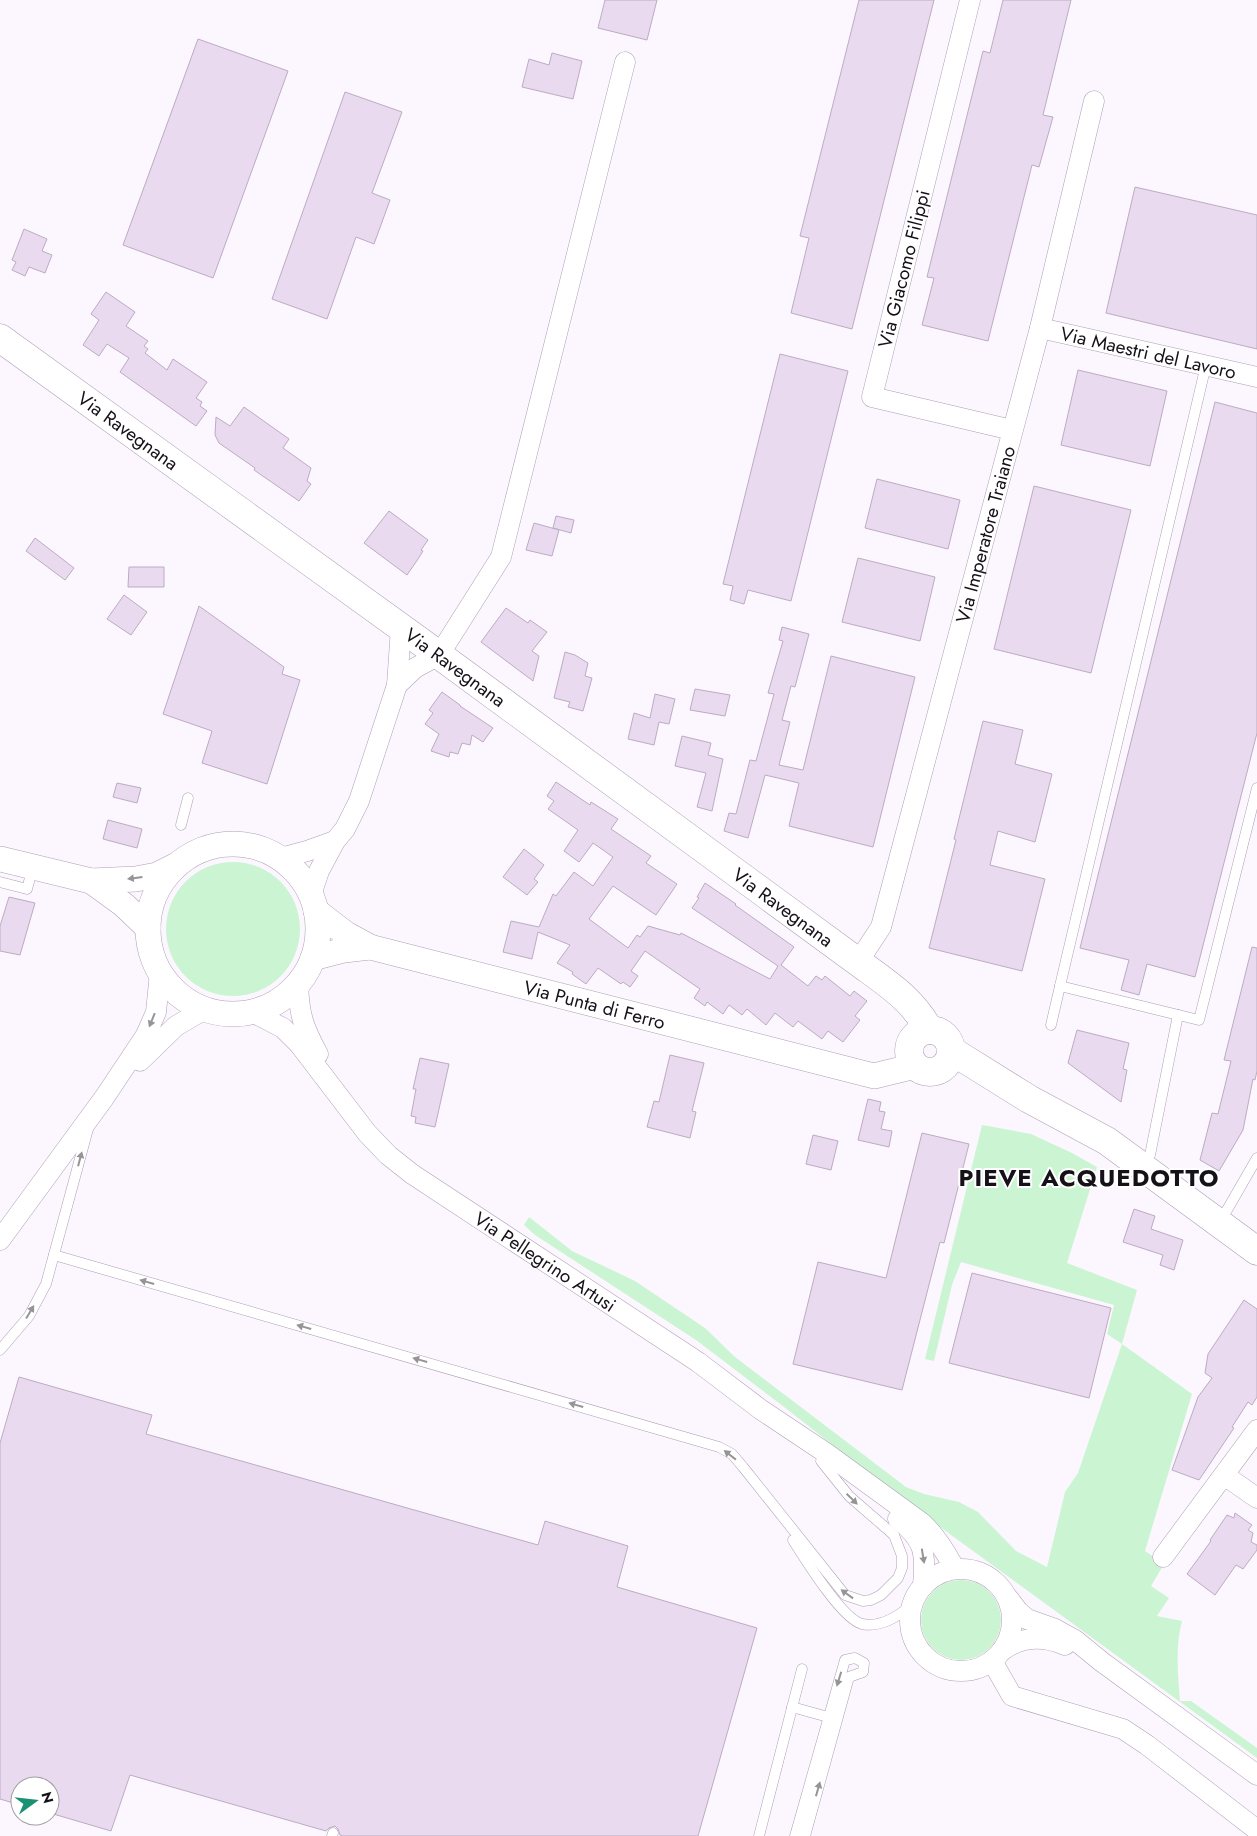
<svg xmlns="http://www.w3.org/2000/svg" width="1257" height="1836" font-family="Jost,sans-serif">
<rect width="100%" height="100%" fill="#fcf6ff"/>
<g fill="#cbf5d2">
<circle cx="233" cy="929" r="67"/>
<path d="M982,1125l49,9 41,19 25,14 -30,96 70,27 -15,54 70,50 -47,157 19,13 -13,22 18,12 -12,18 25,5c-7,26 -4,53 -2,80h11l66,47v10l-358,-261 -111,-87 -92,-70 -161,-105 -11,-10 5,-8 43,34 63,30 70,47 30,29 171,130 18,7 35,8 19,10 38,39 31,16 18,-75 13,-19 44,-129 -15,-10 7,-29 -153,-43 -9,23 -18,76 -9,-2z"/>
<circle cx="961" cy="1620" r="40"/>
</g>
<g fill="#e9daf0" stroke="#bbacc1">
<path d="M605,0h52l-10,40 -49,-12z"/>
<path d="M859,0h75l-82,329 -61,-16 18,-75 -9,-2z"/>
<path d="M1003,0h68l-28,115 10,2 -14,50 -7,-2 -44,176 -66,-16 12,-47 -7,-1 56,-226 7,2z"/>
<path d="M198,39l90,32 -75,207 -90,-33z"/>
<path d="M552,53l30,8 -9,38 -51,-12 7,-28 20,6z"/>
<path d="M345,92l57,20 -30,81 18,7 -16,44 -18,-7 -29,82 -55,-20z"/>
<path d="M1135,187l122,28v134l-151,-36z"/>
<path d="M24,229l23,10 -5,12 10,4 -7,18 -16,-6 -4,9 -13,-6 4,-8 -4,-2z"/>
<path d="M106,292l29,20 -9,14 22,15 -4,5 4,3 -3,4 22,17 6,-11 34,23 -11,16 6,4 -2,4 7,5 -11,15 -76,-54 9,-14 -22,-14 -8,12 -16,-11 16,-25 -8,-6z"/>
<path d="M780,354l68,17 -57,230 -43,-11 -4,14 -14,-4 3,-14 -10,-2z"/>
<path d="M1078,370l89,21 -17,75 -89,-21z"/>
<path d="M1215,402l42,11v320l-62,244 -48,-13 -8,31 -18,-5 8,-30 -49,-12z"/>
<path d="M244,407l45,32 -6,9 28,20 -4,13 4,3 -12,17 -45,-31 1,-2 -36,-25 -4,-8 1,-18 14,9z"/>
<path d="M877,479l83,21 -12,49 -83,-21z"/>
<path d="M1034,486l97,24 -40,163 -97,-24z"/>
<path d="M389,511l39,29 -7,10 2,1 -5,8 -11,16 -43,-32z"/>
<path d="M556,516l18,4 -3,13 -18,-5z"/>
<path d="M534,523l25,7 -7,26 -26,-6z"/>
<path d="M35,538l39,30 -9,12 -39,-29z"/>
<path d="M858,558l77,19 -15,64 -78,-19z"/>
<path d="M129,567h35v20h-36z"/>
<path d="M124,595l23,17 -16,23 -24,-16z"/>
<path d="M199,606l85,61 -2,7 18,6 -33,104 -65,-21 10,-32 -49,-17z"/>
<path d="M506,608l22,15 2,-3 17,12 -15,19 7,5 -6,25 -52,-39z"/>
<path d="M782,627l27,7 -14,53 -4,-1 -9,34 8,2 -11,43 24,5 28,-114 84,21 -42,170 -84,-21 10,-43 -34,-8 -17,63 -24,-7 5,-18 7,1 14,-54 6,1 18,-67 -6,-1 15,-52 -4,-1z"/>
<path d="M565,652l10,3 13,8 -3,13 7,2 -9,33 -15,-4 2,-5 -16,-4z"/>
<path d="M695,689l35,6 -5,21 -35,-6z"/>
<path d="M442,692l18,13v1l33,22 -10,14 -11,-7 -2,10 -8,-2 -4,11 -8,-2 -1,5 -18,-6 8,-17 -14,-10 8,-11 -4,-3z"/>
<path d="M655,694l20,5 -6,25 -10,-2 -5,23 -26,-6 6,-26 16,5z"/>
<path d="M983,721l40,9 -8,34 37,10 -17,68 -37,-11 -8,34 55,14 -23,92 -93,-23 27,-108 -2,-1z"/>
<path d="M682,736l29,7 -3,12 15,4 -11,52 -15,-4 9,-34 -31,-7z"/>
<path d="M556,782l34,23 1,-3 27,17 -7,10 40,27 -5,7 31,21 -21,31 -43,-29 -24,33 39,29 9,-13 3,2 8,-11 32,9 1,-2 89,46 8,-13 -86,-58 7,-10 -2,-1 8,-14 31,21 -1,1 59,42 -13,18 27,21 8,-10 6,4 3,-4 25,20 4,-5 13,10 -12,15 5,4 -17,22 -15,-11 -6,8 -24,-18 -5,6 -18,-14 -9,12 -19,-16 -5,6 -13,-10 -6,9 -16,-12 -2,4 -11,-8 6,-9 -55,-38 -14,20 7,5 -8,11 -7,-5 -2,2 -23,-16 -12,16 -14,-10 1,-2 -16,-9 13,-18 -32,-13 -6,27 -29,-7 8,-31 28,6 14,-33 3,2 18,-24 19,14 20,-29 -20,-14 -14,19 -15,-11 14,-21 -30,-21 6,-8 -7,-5z"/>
<path d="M117,783l24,5 -4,15 -24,-6z"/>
<path d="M108,820l34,9 -5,19 -34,-9z"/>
<path d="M524,849l20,16 -10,14 4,3 -11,13 -24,-18z"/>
<path d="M9,897l26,6 -15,52 -20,-4v-25z"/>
<path d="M1252,947l5,1v123l-2,9 -2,-1 -10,51 -24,41 -19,-11 12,-47 6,1 13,-53 -7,-1z"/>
<path d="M1077,1030l52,13 -6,26 4,1 -6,32 -53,-39z"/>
<path d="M670,1055l34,8 -12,48 4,1 -6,26 -43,-11 7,-26 5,1z"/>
<path d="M420,1058l29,6 -14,63 -20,-4 1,-6 -5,-1 5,-27h-3z"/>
<path d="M868,1099l13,3 -2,9 6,1 -4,17 11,2 -3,16 -31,-7z"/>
<path d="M922,1133l47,11 -25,99 -4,-1 -38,148 -109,-26 25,-102 68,16z"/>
<path d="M813,1135l25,6 -7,29 -25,-6z"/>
<path d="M1134,1209l21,7 -4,13 32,11 -9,30 -14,-5 3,-10 -40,-13z"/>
<path d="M972,1273l139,35 -22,90 -140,-35z"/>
<path d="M1244,1300l13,9v88l-5,8 -4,-3 -16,25 2,1 -35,52 -27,-10 26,-73 14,-19 -7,-5 3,-19z"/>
<path d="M19,1377l133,38 -6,19 392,111 7,-24 83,25 -11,41 140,41 -59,208h-355l-3,-1 -2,-6 -3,-3 -6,2 -3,3 -196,-56 -19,56 -61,-18v-27h-30v19l-20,-6v-356z"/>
<path d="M1235,1513l17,12 -4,5 5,3 -2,9 6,3v5l-14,19 -7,-4 -21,30 -28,-21 24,-33 -1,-1 17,-25 7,3z"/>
</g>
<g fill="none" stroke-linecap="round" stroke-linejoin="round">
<defs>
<g id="service">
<path d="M1206,365l-146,621 139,34 58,-232"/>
<path d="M181,825l7,-27"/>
<path d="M0,882l27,7 6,-22"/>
<path d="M1051,1025l9,-39"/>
<path d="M1143,1167l7,-12 28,-140"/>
<path d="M1218,1221l9,-11 30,-52"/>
<path d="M54,1255l665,192 13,7 11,13 102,128 18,6 8,-1 10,-5 17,-17 4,-10v-12l-8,-21 -45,-39 -28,-35"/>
<path d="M0,1350l29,-34 17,-32 42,-155"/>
<path d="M793,1540c12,19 49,79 69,84 19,4 36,-8 50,-19"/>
<path d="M792,1707l36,10"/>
<path d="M332,1836l1,-3"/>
<path d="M759,1836l43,-167"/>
<path d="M795,1836l50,-176 10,-2 9,5 -1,9 -14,5 -44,159"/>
</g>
<g id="minor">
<path d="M970,0l-98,397 140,33"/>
<path id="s1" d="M1040,328l217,49"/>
<path d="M397,685l18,-17 24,-13 62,-98 124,-495"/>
<path d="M281,858l26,-7 28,-10"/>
<path d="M311,895l8,-24 16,-30 10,-12 14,-28 38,-116 4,-57"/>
<path id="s2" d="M858,962l23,-35 159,-599 54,-227"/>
<path d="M298,983c1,31 5,44 20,71"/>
<path id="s3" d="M252,1012l31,16 16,16 68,89 21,22 24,19 286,188 62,47 66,44 96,70c14,13 24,30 33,46"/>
<path d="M140,1061l36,-35 29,-17"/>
<path d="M0,1240l104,-142 42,-63 10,-23 4,-40"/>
<path d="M1224,1475l33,23"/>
<path d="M898,1519c27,21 28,34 25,67"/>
<path d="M1163,1557l94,-127"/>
<circle cx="961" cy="1620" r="51"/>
<path d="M1008,1598l10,13 9,8 28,10 20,11 27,22 155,113"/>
<path d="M1003,1650c19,-14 41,-14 62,-5"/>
<path d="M992,1661l20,35 111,33 24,16 110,85"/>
</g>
<g id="tertiary">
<circle cx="233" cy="929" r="85"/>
<path d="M0,859l91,22 33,24 24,23"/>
<path d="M91,881l45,-2 21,-4 18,-9"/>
<path d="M316,911l30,23 24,13"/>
<path id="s4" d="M313,958l31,-8 26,-3 504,129 41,-10"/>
</g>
<g id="primary">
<path id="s5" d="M0,338l439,317 419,307c27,20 55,37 71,68"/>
<circle cx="930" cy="1051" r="21"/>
<path d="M952,1051l77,48 78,42 150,110"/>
</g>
</defs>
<use href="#service" stroke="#ae9fb4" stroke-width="11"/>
<use href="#minor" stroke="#ae9fb4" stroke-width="21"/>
<use href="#tertiary" stroke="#ae9fb4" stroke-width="26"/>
<use href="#primary" stroke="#ae9fb4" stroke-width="29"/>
<use href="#service" stroke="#fff" stroke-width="10"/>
<use href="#minor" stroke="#fff" stroke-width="20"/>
<use href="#tertiary" stroke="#fff" stroke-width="25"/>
<use href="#primary" stroke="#fff" stroke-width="28"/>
</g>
<defs><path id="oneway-solid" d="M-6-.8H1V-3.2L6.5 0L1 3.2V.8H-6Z" transform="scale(1.25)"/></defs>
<g fill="#969497">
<use href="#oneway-solid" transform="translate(135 878) rotate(173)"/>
<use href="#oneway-solid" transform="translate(152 1020) rotate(112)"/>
<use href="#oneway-solid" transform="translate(80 1159) rotate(-75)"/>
<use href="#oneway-solid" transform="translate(147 1282) rotate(-164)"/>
<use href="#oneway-solid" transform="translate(30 1312) rotate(-59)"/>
<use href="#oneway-solid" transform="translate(304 1327) rotate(-164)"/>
<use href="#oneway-solid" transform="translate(420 1360) rotate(-164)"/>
<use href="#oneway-solid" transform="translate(576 1405) rotate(-164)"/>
<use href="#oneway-solid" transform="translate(730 1455) rotate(-142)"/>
<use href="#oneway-solid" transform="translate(852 1499) rotate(44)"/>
<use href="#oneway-solid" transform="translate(923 1556) rotate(81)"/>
<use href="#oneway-solid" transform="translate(847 1594) rotate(-144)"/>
<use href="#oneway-solid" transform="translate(839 1679) rotate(107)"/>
<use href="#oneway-solid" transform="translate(818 1789) rotate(-74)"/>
</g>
<g text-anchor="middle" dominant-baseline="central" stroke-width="4" stroke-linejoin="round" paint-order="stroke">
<g font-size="19" fill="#161118" stroke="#fff">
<text transform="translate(904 269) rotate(-76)">Via Giacomo Filippi</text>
<text stroke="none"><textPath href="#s1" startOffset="111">Via Maestri del Lavoro</textPath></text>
<text stroke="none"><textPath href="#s5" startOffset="158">Via Ravegnana</textPath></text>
<text stroke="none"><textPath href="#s2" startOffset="448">Via Imperatore Traiano</textPath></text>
<text stroke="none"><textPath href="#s5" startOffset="562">Via Ravegnana</textPath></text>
<text stroke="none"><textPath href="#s5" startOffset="968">Via Ravegnana</textPath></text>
<text stroke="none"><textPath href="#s4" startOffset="290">Via Punta di Ferro</textPath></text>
<text stroke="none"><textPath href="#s3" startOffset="390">Via Pellegrino Artusi</textPath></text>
</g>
<g font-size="24" font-weight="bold" letter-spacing="1" fill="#161118" stroke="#fff">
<text x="1089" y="1177">PIEVE ACQUEDOTTO</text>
</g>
</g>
<g transform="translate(35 1801) rotate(75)"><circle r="24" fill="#ffffff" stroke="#a2a0a3"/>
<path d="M0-4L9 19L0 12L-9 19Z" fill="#1b9174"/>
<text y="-8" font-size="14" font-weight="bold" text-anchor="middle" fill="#161118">N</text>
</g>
</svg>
